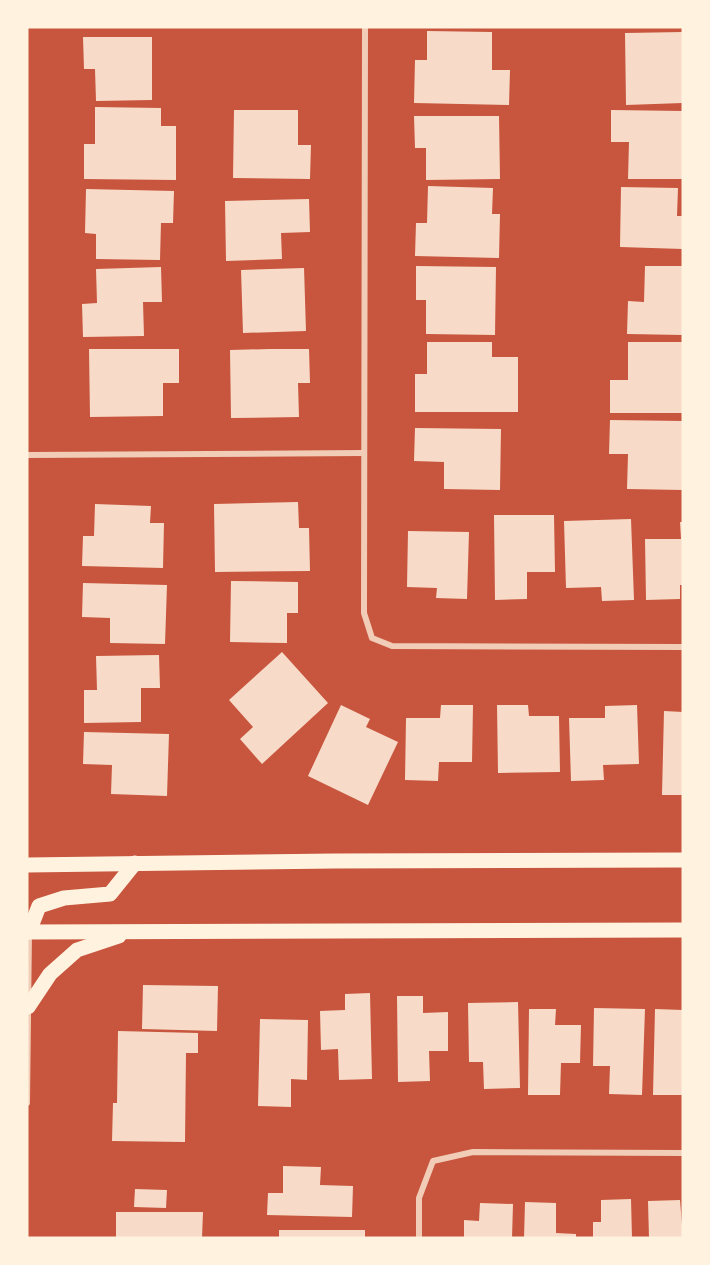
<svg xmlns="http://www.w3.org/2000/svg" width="710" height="1265" font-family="Jost,sans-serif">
<rect width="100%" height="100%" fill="#c8553d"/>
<g fill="#f7dbc8">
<path d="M427,31l65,1v38h18l-1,35 -95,-2 1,-43h12z"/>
<path d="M683,32v71l-57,2 -1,-72z"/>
<path d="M83,37h69v63l-56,1 -1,-32h-11z"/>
<path d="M95,107l66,1v18h15v54l-92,-1v-35h11z"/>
<path d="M234,110h64v35h13l-1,34 -77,-1z"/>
<path d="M611,110l72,1v68h-55l1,-37h-18z"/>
<path d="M414,116h85l1,63 -74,1v-32h-11z"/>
<path d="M428,186l65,2 -1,26h8l-1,44 -84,-2 1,-33h11z"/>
<path d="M621,187l57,1 -1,28h6v33l-63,-2z"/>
<path d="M86,189l88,2 -1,32h-12l-1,37 -64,-1v-25l-11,-1z"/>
<path d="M309,199l1,33 -29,1 1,26 -56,2 -1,-60z"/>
<path d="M416,266l80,1 -1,68 -69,-1v-34h-10z"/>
<path d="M645,266h38v69l-56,-1 1,-33 16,1z"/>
<path d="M161,267l1,35h-19l1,34 -61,1 -1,-33 15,-1 -1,-34z"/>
<path d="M304,268l2,63 -63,2 -2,-63z"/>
<path d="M427,342h65v15h26v55h-103v-38h12z"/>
<path d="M628,342h55v71h-73v-33h18z"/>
<path d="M89,349h90v34h-16v33l-73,1z"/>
<path d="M269,349h40l1,34h-12l1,34 -68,1 -1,-68z"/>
<path d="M610,420l73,1v69l-56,-1 1,-35h-19z"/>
<path d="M415,428l86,1 -1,61 -56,-1v-27l-30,-1z"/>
<path d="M298,502l1,26h10l1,43 -95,1 -1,-68z"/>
<path d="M95,504l56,2 -1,17h14l-1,45 -81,-2 1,-30h11z"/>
<path d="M494,515h60l1,57h-28v27l-32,1z"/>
<path d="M631,519l3,81 -32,1 -1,-14 -35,1 -2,-67z"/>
<path d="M680,522h3v63h-3v14l-34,1 -1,-61h36z"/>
<path d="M408,531l61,1 -2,67 -31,-1 1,-10 -30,-1z"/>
<path d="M231,581l67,1v31h-11v30l-57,-1z"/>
<path d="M83,583l84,2 -2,59 -55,-1v-25l-28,-1z"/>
<path d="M282,652l46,51 -66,61 -22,-25 13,-12 -24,-27z"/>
<path d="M159,655l1,33h-19v34l-57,1v-33h13l-1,-34z"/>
<path d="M341,705l29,14 -4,8 32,15 -30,63 -60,-29z"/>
<path d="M441,705h32l-1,57h-33l-1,19 -33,-1 1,-62h34z"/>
<path d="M497,705h31l1,11h30l1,56 -62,1z"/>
<path d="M637,705l2,59 -36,1 1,15 -33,1 -2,-63h36v-12z"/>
<path d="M664,711l19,1v83h-21z"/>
<path d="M84,732l85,2 -2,62 -56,-2 1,-29 -29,-1z"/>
<path d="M143,985l75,1 -1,45 -75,-2z"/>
<path d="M370,993l2,86 -33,1 -1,-31 -17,1 -1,-39 25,-1v-16z"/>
<path d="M397,996h26v17l25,-1v39h-19l1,30 -32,1z"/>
<path d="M518,1002l2,86 -36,1 -1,-27h-14l-1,-59z"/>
<path d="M594,1008l51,1 -3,86 -33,-1 1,-28h-17z"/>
<path d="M529,1009h27l-1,16h26l-1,38h-19l-1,32h-32z"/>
<path d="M655,1009l28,1v85h-30z"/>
<path d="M260,1019l48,1 -1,60 -16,-1v28l-33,-1z"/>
<path d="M118,1031l80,2v20h-12l-1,89 -73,-1 1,-38h4z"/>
<path d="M283,1166l38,1 -1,18 33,1 -1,31 -85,-2 1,-22h15z"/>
<path d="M135,1189l32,1 -1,18 -32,-1z"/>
<path d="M631,1199l1,39h-39v-16h8v-22z"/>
<path d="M680,1200l3,38h-34l-1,-37z"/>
<path d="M525,1202l31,1v30l20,1v4h-52z"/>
<path d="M480,1203l33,1 -1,34h-48v-18l15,1z"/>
<path d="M116,1212h87l-1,26h-86z"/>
<rect x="279" y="1230" width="86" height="8"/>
</g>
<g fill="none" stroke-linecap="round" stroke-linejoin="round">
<g stroke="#f1ccb7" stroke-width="6">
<path d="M365,27l-1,586 8,25 20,8 291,1"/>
<path d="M27,455l337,-2"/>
<path d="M27,1103l2,-171"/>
<path d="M419,1238v-40l14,-37 40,-9 210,1"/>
</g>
<g stroke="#fff3e0" stroke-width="15">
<path d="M27,865l308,-4 348,-1"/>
<path d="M27,932l656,-2"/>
<path d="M29,932l10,-26 25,-8 46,-4 25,-31"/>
<path d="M28,1007l22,-33 27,-24 42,-14"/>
</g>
</g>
<rect width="710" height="1265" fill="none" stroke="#fff3e0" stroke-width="57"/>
</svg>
